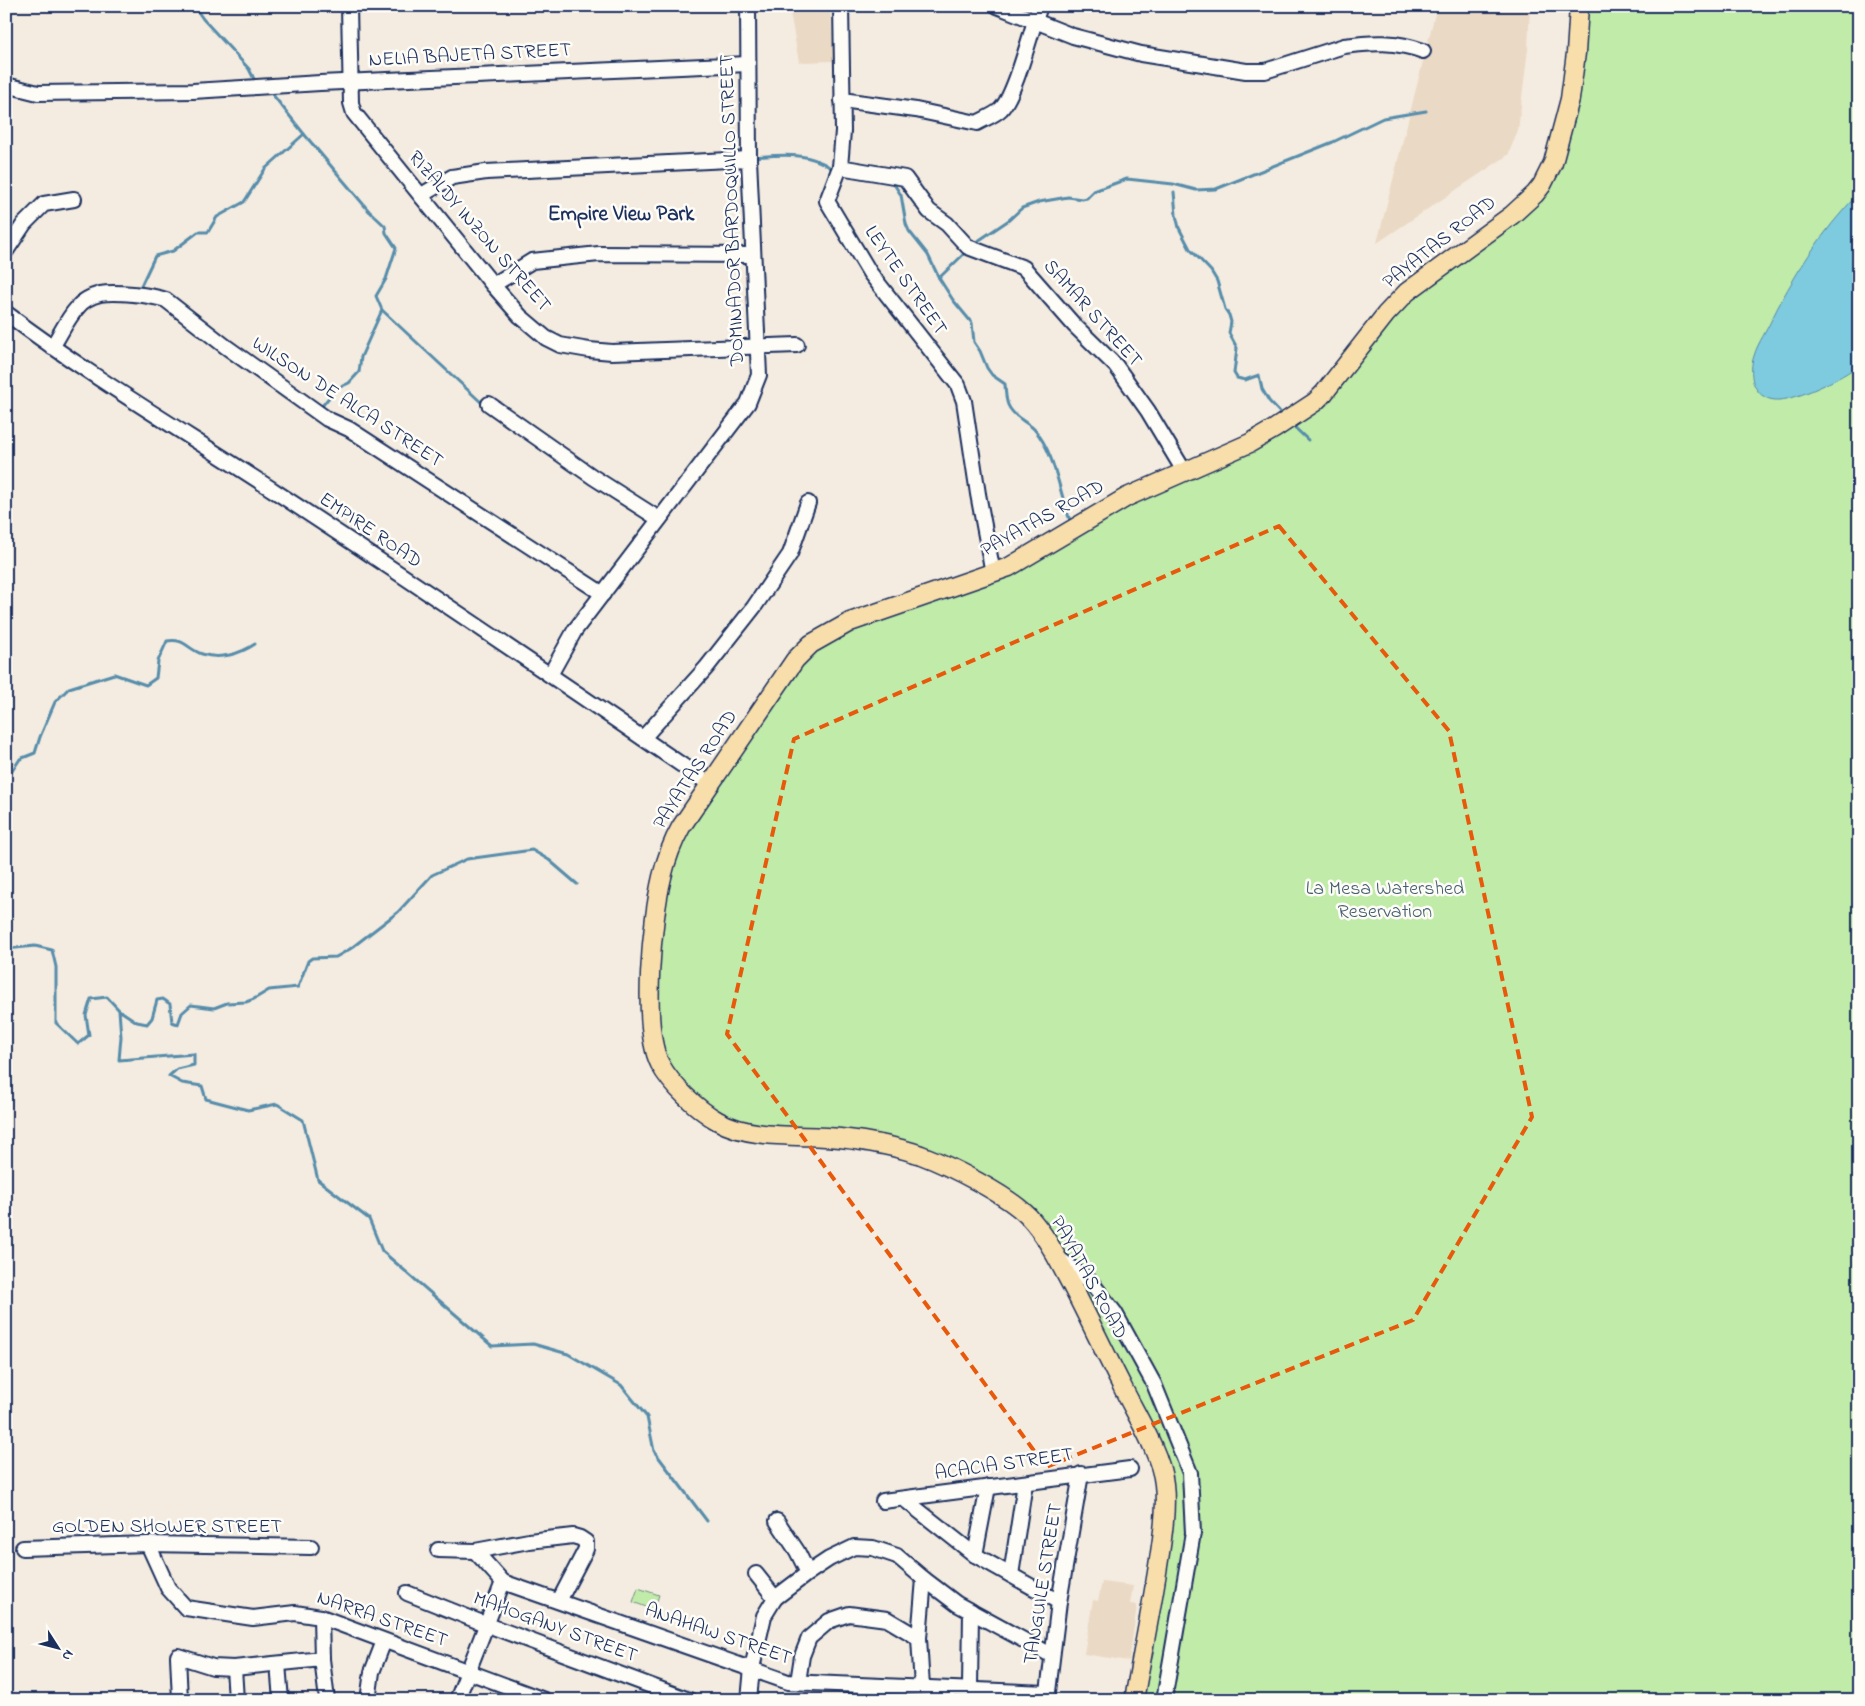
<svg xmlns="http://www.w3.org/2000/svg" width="1865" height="1706" font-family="'Indie Flower',sans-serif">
<rect width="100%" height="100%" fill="#f4ece0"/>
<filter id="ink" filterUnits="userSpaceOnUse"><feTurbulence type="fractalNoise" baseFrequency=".02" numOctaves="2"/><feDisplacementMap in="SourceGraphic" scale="10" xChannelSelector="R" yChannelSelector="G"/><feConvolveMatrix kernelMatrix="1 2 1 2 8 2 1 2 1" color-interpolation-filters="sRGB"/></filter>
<g filter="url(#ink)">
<g fill="#ead9c4">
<path d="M789,6h41l4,55 -35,1z"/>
<path d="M1437,6h93l-2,43 -10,81 -10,25 -131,88z"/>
<path d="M1102,1582l31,4 -3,18 7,1 -8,56 -45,-7 9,-54 5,1z"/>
</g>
<g fill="#c1eba8" stroke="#6e8d83">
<path d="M1579,6h280v1694h-718l13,-49 -3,-40 13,-125 -121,-253 -89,-67 -218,-41 -61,-46 -23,-63 19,-161 140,-211 182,-71 322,-171 71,-88 163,-140z"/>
<path d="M638,1588l21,7 -5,15 -21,-8z"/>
</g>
<path fill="#7ecade" stroke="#568cab" d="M1859,193v172c-15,12 -65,37 -84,35 -11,-1 -18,-7 -22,-18 -2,-8 -2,-18 1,-26 3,-11 10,-21 15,-31 23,-48 53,-94 90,-132z"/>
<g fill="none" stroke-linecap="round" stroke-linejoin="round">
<g stroke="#568cab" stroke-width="3">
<path d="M194,6l9,13 46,50 5,10"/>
<path d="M269,90l35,44 65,77 16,15 1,7 10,15 -10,31 -10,17 6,14 -21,47 -2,15 -10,11 -13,6 -14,17"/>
<path d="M752,157c28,-2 56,-6 79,11"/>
<path d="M892,181l9,14 5,29 3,7 19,24 11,23 14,22 19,23 2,19 6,9 7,17 5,7 13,9c1,18 1,25 17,36 4,3 9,6 12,9 22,25 25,64 37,94"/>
<path d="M1174,192l2,23 3,13 11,21 21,22 6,10 8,28 4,6 2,7 -2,11 8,15 -3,25 3,5 8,2 14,-5 3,14 7,12 14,15"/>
<path d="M975,243l34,-23 13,-12 17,-6 29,-5 14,2 5,-1 7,-7 33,-12 46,5 23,6 20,-1 117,-47 50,-24 43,-7"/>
<path d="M939,278l28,-27"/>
<path d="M138,292l17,-36 18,-5 25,-19h10l9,-15 27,-15 21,-33 39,-35"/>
<path d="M382,310l102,95"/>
<path d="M1291,424l17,16"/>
<path d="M6,780l14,-21 15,-6 5,-16 15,-35 14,-14 45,-14 32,11 10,-7 2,-17 9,-20c18,-3 20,8 35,13 18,6 38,0 53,-10"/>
<path d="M6,949l29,-3 17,4 4,17v56l22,21 11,-9 -3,-20 5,-16 16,-2 12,13 2,27 -2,23 75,-6v11l-17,4 -8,7 13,7 20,3 4,13 42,11 29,-6 26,16 15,60 51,39 13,32 110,95 41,-2 35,10 53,31 26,32 7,34 53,70"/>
<path d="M119,1010l18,12 10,2 5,-6 5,-18 6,-1 7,5 2,18 6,2 4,-11 9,-8 23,3 13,-5 19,-1 8,-3 15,-9 29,-3 10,-26 4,-3 24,-1 14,-8 48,-37 34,-37 35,-16 65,-9 17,10 28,24"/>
</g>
<defs>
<g id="minor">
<path d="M349,6l2,97 3,10 139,172 27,31 26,22 14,7 29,5 23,2 185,-7"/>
<path d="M841,6l2,125 -3,36 -13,34 43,72 88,112 6,16 14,93 15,79"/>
<path d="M997,6l76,30 68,18 105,17h19l79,-25c28,-4 52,-5 79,5"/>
<path d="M6,85l32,8 155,-2 127,-8 428,-19"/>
<path d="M842,100l74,10 61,13c7,-4 18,-8 24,-14 15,-16 30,-79 39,-103"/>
<path d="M840,167l65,11 24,33 18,13 21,23 56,21 50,57 42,41 32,45 36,60"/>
<path d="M422,197l3,-4 27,-16 34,-5 263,-13"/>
<path d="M6,251l18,-27 20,-20 30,-5"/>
<path d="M493,285l39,-24 67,-7 154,1"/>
<path d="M6,313c86,65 180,120 270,179 146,96 291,194 435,293"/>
<path d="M52,347c8,-12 15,-28 25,-39 5,-7 15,-12 23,-14 14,-3 52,1 66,6l59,46 102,73 22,10 254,165"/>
<path d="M489,404l104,73 66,42"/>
<path d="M550,675l25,-45 173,-227 11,-28 -10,-216 -1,-153"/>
<path d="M643,738l63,-70 48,-61 36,-53 18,-51"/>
<path d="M1058,1258l33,24 24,31 39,71 36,89 3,60 -29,167"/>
<path d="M904,1499l71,56 84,47"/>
<path d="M883,1501l247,-32"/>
<path d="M777,1521l20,30 11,22"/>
<path d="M148,1544l20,44 18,20 67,10 42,-5 26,4 223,83"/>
<path d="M23,1548l125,-4 163,3"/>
<path d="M438,1550l37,1 54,-10 44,-5 7,2 6,4v7l-27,52"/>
<path d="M475,1551l28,31 285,100 260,11"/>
<path d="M975,1555l13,-68"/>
<path d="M1011,1575l14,-92"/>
<path d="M407,1593l78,31 204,76"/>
<path d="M775,1598l33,-25 21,-14 25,-12 19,1 24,8 27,23 33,25 94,51"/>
<path d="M321,1617l1,42 5,41"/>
<path d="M278,1664l3,36"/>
<path d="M234,1668l2,32"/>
<path d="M798,1682l4,-26 7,-18 20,-17 20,-7 38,5 32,19"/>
<path d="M922,1687l-3,-49 5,-59"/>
<path d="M970,1688l1,-77"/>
<path d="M180,1700l-2,-44 35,11 21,1 88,-9"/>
<path d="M368,1700l4,-28 12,-31"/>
<path d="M457,1700l46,-118"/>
<path d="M749,1700l3,-32 12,-52 11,-18 -19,-24"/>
<path d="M1047,1700l12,-98 22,-128"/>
</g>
<path id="major" d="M1134,1700c8,-45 17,-89 24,-134 4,-26 9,-56 6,-82 -3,-30 -29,-71 -42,-98 -17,-33 -33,-67 -50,-100 -13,-24 -25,-50 -44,-70 -22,-22 -78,-50 -107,-61 -26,-9 -54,-14 -81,-17 -38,-4 -88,2 -122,-17 -20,-11 -47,-36 -58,-57 -19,-37 -8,-146 2,-187 4,-17 10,-34 19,-50l114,-167 16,-16 39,-22 159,-55 118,-70 123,-54 24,-14 41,-27 9,-9 62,-79 21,-22 105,-77 23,-21 7,-9 11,-22 17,-64 6,-46 3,-47"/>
</defs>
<use href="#minor" stroke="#1b2f5e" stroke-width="18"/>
<use href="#major" stroke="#1b2f5e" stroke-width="21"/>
<use href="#minor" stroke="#fdfcf7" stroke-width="14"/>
<use href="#major" stroke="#f8deab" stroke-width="18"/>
</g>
</g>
<path fill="none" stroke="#e8590c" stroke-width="4" stroke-dasharray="10 6" stroke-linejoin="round" d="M1279,526l170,205 83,386 -119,203 -367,147 -319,-433 67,-295z"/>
<g text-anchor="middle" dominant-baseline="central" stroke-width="5" stroke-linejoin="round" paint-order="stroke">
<g font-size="20" fill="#1b2f5e" stroke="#fdfcf7">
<text transform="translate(470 56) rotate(-3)">NELIA BAJETA STREET</text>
<text transform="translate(733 210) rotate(-92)">DOMINADOR BARDOQUILLO STREET</text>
<text transform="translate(479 232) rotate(49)">RIZALDY INZON STREET</text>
<text transform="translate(1440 243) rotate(-38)">PAYATAS ROAD</text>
<text transform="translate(905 281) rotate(55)">LEYTE STREET</text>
<text transform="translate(1092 314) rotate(48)">SAMAR STREET</text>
<text transform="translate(347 403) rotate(33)">WILSON DE ALCA STREET</text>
<text transform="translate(1043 519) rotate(-29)">PAYATAS ROAD</text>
<text transform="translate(370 531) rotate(34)">EMPIRE ROAD</text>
<text transform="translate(696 770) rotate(-57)">PAYATAS ROAD</text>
<text transform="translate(1088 1278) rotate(61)">PAYATAS ROAD</text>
<text transform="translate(1004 1465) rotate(-8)">ACACIA STREET</text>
<text x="167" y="1527">GOLDEN SHOWER STREET</text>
<text transform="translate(1044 1584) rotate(-81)">TANGUILE STREET</text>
<text transform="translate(382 1620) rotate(19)">NARRA STREET</text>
<text transform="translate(555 1628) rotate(20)">MAHOGANY STREET</text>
<text transform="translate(718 1635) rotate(19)">ANAHAW STREET</text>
</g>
<g font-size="20" fill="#445e70" stroke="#fdfcf7">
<text x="1385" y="889">La Mesa Watershed<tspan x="1385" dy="23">Reservation</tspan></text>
</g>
<g font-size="21" font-weight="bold" fill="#1b2f5e" stroke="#fdfcf7">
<text x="621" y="215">Empire View Park</text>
</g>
</g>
<rect width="1865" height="1706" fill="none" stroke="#fdfcf7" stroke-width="25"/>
<rect x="12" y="12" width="1840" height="1681" fill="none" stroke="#1b2f5e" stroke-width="2" filter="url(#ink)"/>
<g transform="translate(58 1648) rotate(126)" stroke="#fdfcf7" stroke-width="4" paint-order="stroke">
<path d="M0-4L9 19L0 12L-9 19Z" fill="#1b2f5e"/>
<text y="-8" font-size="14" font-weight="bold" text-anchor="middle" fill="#1b2f5e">N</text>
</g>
</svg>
